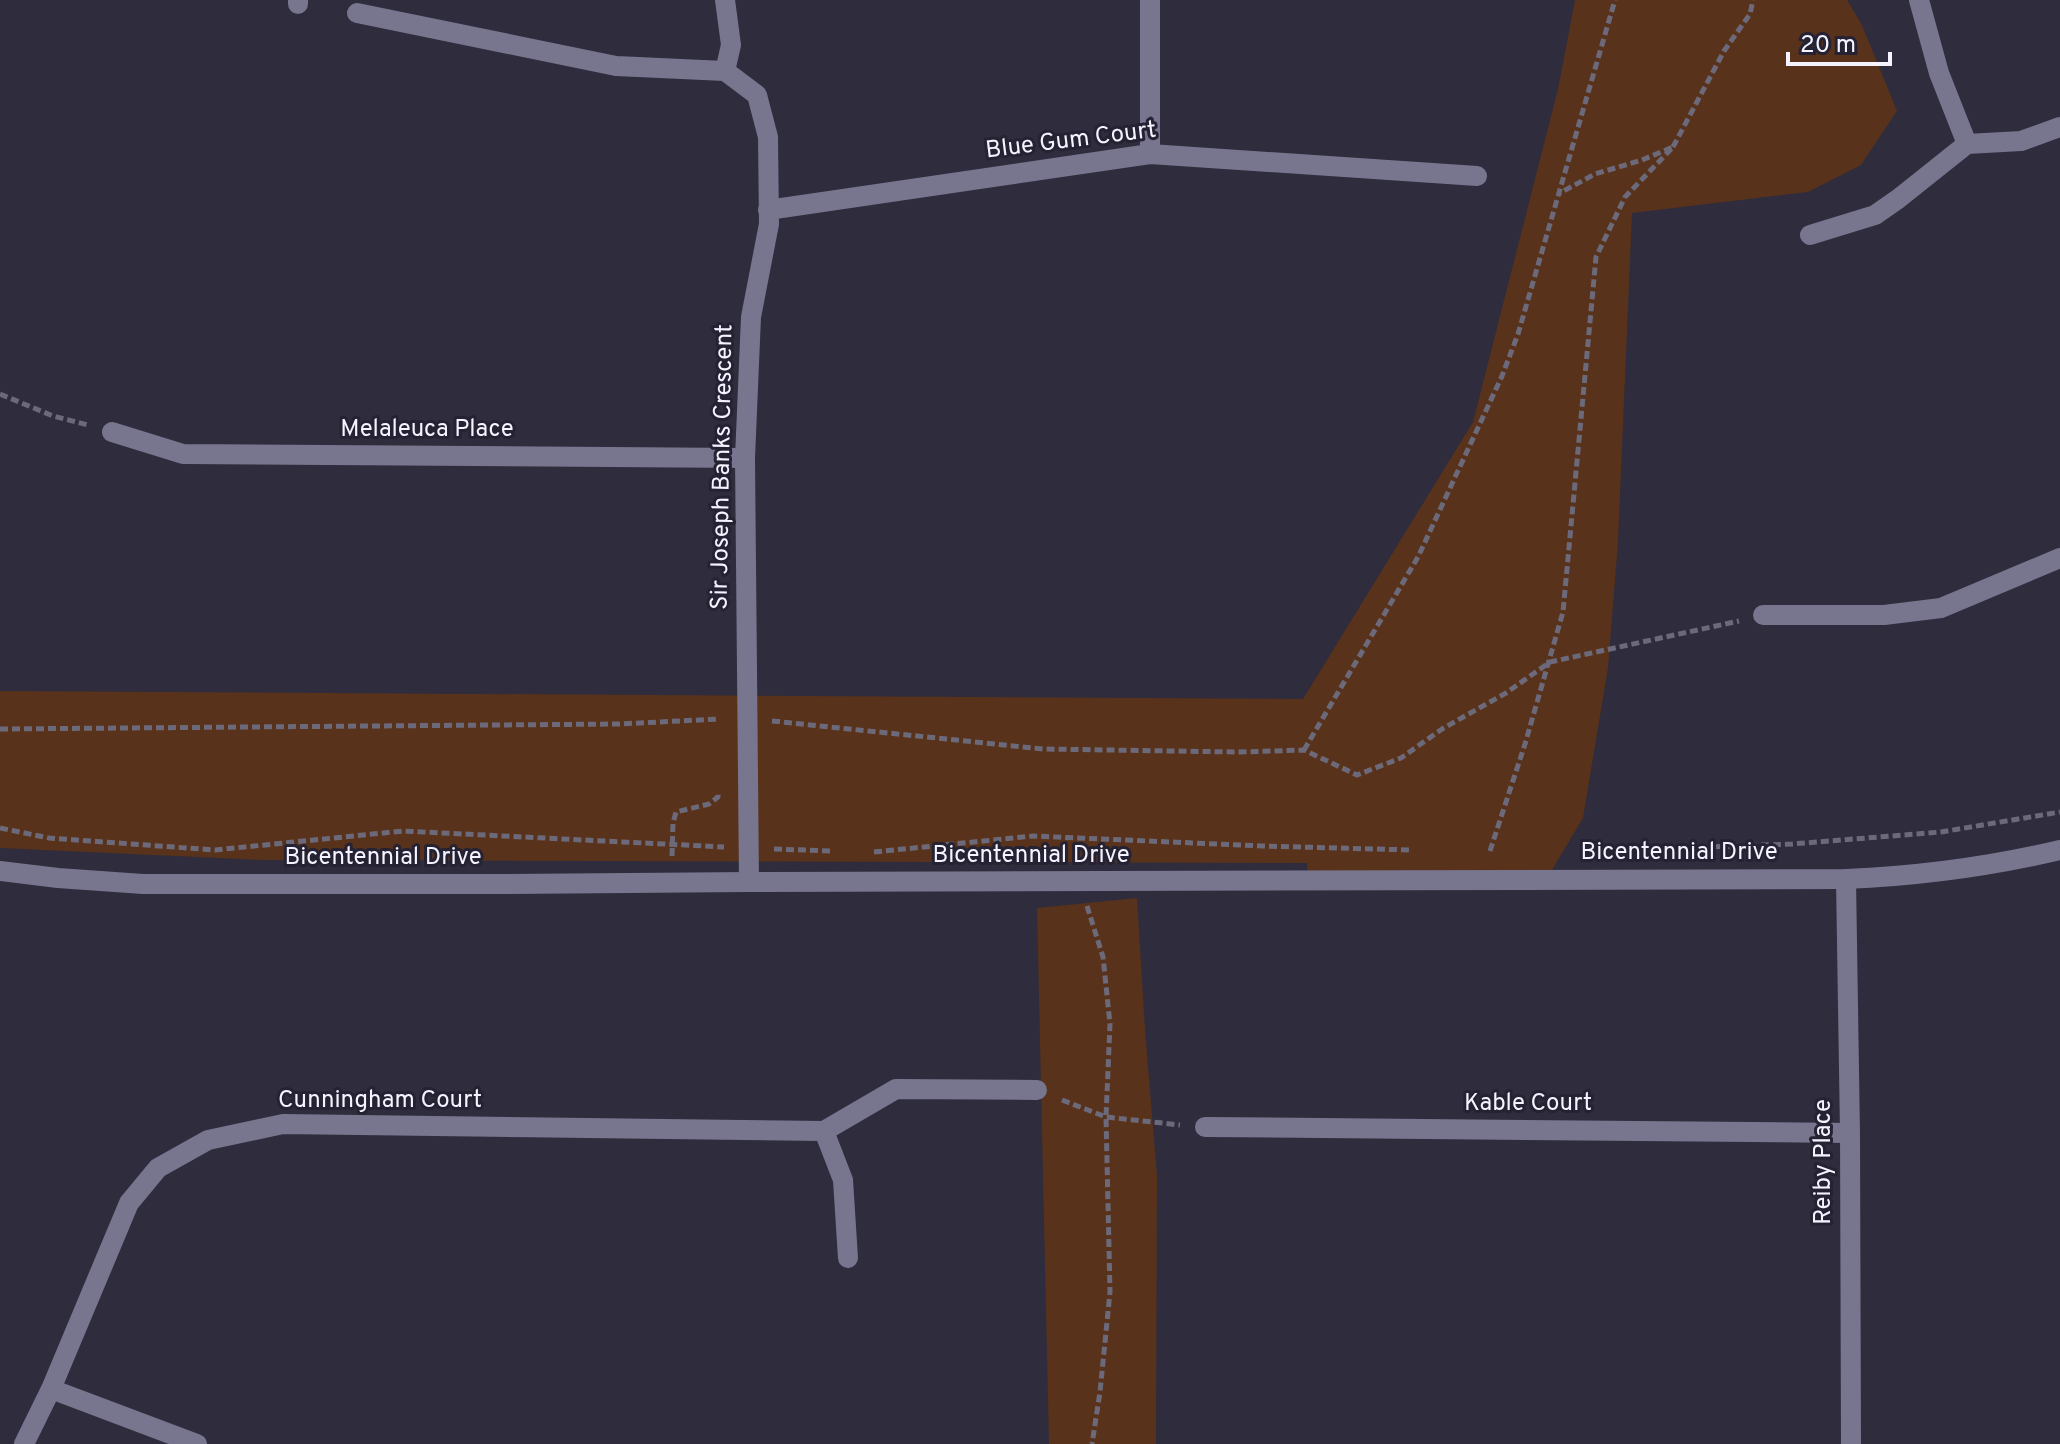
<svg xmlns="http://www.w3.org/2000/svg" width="2060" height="1444" font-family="Overpass,sans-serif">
<rect width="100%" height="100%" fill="#2e2c3d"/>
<g fill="#58321b">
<path d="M1575,0h272l15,25 35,86 -36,54 -53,27 -176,21 -14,329 -10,126 -25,150 -37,62h-238l-1,-17 -1043,-3 -264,-12v-157l1303,8 170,-277 85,-333z"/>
<path d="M1137,898l8,132 12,146 -1,268h-107l-12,-536z"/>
</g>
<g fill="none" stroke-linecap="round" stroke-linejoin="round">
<g stroke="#6c6a7a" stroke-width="5" stroke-dasharray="8 4" stroke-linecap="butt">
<path d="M1673,147l51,-96 26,-37 3,-14"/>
<path d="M0,394l53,22 35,9"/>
<path d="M772,721l271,28 196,3 65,-2 53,25 44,-17 41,-29 64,-36 44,-31 189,-41"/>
<path d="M0,729l619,-5 100,-5"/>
<path d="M1304,750l114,-193 84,-181 16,-42 97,-334"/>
<path d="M0,828l49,10 166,12 188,-19 321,16"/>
<path d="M774,849l58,2"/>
<path d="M1653,849l139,-5 149,-12 119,-20"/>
<path d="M1490,851l35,-107 38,-132 33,-355 29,-60 48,-50 -31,13 -47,14 -37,20"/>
<path d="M874,852l159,-16 230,10 148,4"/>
<path d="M672,856l1,-33 3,-11 33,-8 9,-7v-5"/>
<path d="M1087,906l16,51 7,67 -4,93 4,175 -10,100 -8,52"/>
<path d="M1062,1100l44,17 74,8"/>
</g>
<g stroke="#78758e" stroke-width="20">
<path d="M298,0v4"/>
<path d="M725,0l6,45 -6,26 32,24 11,42 1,87 -18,93 -6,141 4,424"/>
<path d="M1150,0v154"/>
<path d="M1919,0l20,73 28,71"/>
<path d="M357,13l259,53 109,5"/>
<path d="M768,210l382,-56 327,22"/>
<path d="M1810,235l65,-20 23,-16 69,-55 54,-3 39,-14"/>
<path d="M112,432l71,22 562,4"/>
<path d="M1763,615h121l57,-7 119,-50"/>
<path d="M0,871l58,7 85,6h363l243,-2 1097,-3c73,-3 142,-12 214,-29"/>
<path d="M1846,879l4,254 1,311"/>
<path d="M1205,1127l645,6"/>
<path d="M824,1131l72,-42 141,1"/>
<path d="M51,1389l146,55"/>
<path d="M24,1444l27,-55 78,-186 29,-35 50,-28 75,-16 541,7 19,49 5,78"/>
</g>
</g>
<g text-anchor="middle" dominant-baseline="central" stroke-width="6" stroke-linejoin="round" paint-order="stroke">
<g font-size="24" fill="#f4f3ff" stroke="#252233">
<text transform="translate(1071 141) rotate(-7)">Blue Gum Court</text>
<text x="427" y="430">Melaleuca Place</text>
<text transform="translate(723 467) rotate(-89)">Sir Joseph Banks Crescent</text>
<text x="1679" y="853">Bicentennial Drive</text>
<text x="1031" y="856">Bicentennial Drive</text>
<text x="383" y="858">Bicentennial Drive</text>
<text x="380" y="1101">Cunningham Court</text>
<text x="1528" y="1104">Kable Court</text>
<text transform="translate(1824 1162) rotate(-90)">Reiby Place</text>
</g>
</g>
<path d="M1788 52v12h102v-12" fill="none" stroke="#f4f3ff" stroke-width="4"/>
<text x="1800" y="52" font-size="24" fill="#f4f3ff" stroke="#252233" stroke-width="6" paint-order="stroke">20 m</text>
</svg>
